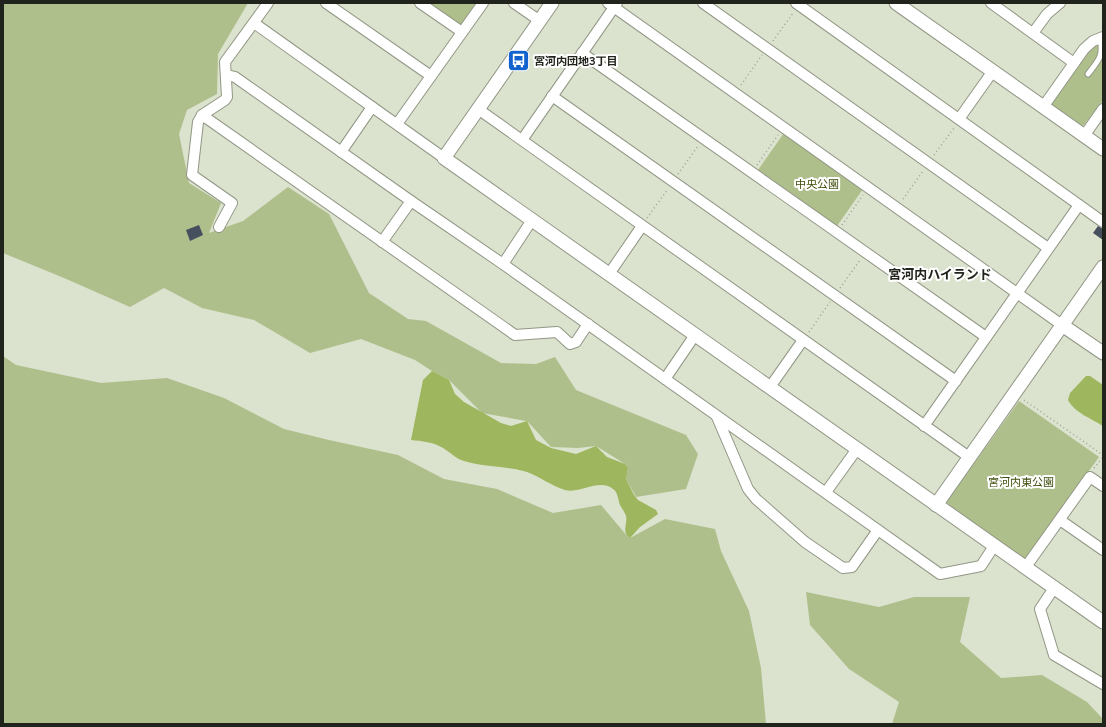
<svg xmlns="http://www.w3.org/2000/svg" width="1106" height="727" font-family="'Nunito Sans','Noto Sans JP',sans-serif">
<rect width="100%" height="100%" fill="#dbe2ce"/>
<g fill="#afbf8c">
<path d="M3,3h245l-30,51 -1,40 -30,16 -8,24 10,49 32,20 -12,30 34,-12 45,-34 41,27 40,79 39,26 18,2 75,42 35,1 19,-7 21,33 110,45 12,19 -12,35 -50,8 -10,-18 2,-11 -3,-4 -29,-18 -18,2 -27,-1 -23,-25 -2,-1 -44,-8 -33,-33 -17,-9 -17,-11 -54,-21 -51,14 -56,-33 -52,-12 -38,-20 -34,19 -66,-29 -61,-25z"/>
<path d="M427,3h53l-16,21 -7,1z"/>
<path d="M1103,42v58l-19,25 -2,1 -31,-22 39,-56z"/>
<path d="M784,133l79,56 -26,37 -79,-56z"/>
<path d="M3,356l13,9 85,18 66,-5 57,20 60,31 45,11 69,15 46,24 53,10 56,24 48,-8 27,32 2,1 35,-19 50,10 6,22 28,60 12,57 5,56h-763z"/>
<path d="M1019,401l80,56 -73,101 -3,1 -75,-53 -1,-5z"/>
<path d="M806,592l73,15 35,-10h56l-10,45 41,36 41,-3 45,27 16,17v5h-211l7,-22 -50,-33 -39,-44z"/>
</g>
<g fill="#9eb65d">
<path d="M432,371l17,9 6,14 9,8 37,21 10,3 16,-5 9,19 15,8 25,6 20,-8 11,11 18,7 3,4 -2,11 8,16 4,5 18,10 2,4 -18,13 -10,11c-9,-5 -2,-15 -4,-22 -1,-4 -4,-7 -6,-11 -2,-5 -2,-13 -7,-16 -14,-11 -32,5 -48,1 -13,-4 -25,-13 -38,-18 -21,-6 -43,-5 -63,-11 -8,-2 -14,-9 -21,-13 -10,-6 -21,-7 -32,-8l12,-60z"/>
<path d="M1086,376h4l13,9v41c-11,-7 -29,-14 -35,-26l2,-7z"/>
</g>
<g fill="#454f5d">
<path d="M199,225l4,10 -13,6 -4,-11z"/>
<path d="M1098,226l5,3v11l-10,-7z"/>
</g>
<g fill="none" stroke-linecap="round" stroke-linejoin="round">
<defs>
<path id="service" d="M1088,74c10,-13 16,-18 12,-35"/>
<g id="minor">
<path d="M326,3l105,73"/>
<path d="M420,3l42,29"/>
<path d="M514,3l26,18"/>
<path d="M608,3l454,322"/>
<path d="M703,3l345,245"/>
<path d="M796,3l307,219"/>
<path d="M991,3l83,60"/>
<path d="M254,23l190,135"/>
<path d="M1033,33l14,-19 13,-11"/>
<path d="M582,53l404,284"/>
<path d="M227,75l8,2 176,124 92,63 437,310 41,-8 13,-20"/>
<path d="M552,96l404,285"/>
<path d="M1043,107l41,-58 9,-8 10,-4"/>
<path d="M478,109l491,348"/>
<path d="M202,115l313,220 42,-3 13,12 6,-2 12,-18"/>
<path d="M959,119l34,-48"/>
<path d="M397,124l86,-121"/>
<path d="M1084,136l19,-27"/>
<path d="M522,140l95,-137"/>
<path d="M341,152l31,-45"/>
<path d="M219,227l13,-24 -40,-28 6,-53 4,-7 23,-15 2,-3 -2,-35 43,-59"/>
<path d="M382,242l29,-41"/>
<path d="M503,264l29,-44"/>
<path d="M609,274l33,-48"/>
<path d="M665,379l30,-44"/>
<path d="M770,387l33,-47"/>
<path d="M717,417l31,72 8,10 49,43 38,26 9,-1 26,-37"/>
<path d="M924,426l155,-221"/>
<path d="M826,492l31,-43"/>
<path d="M1060,520l43,30"/>
<path d="M1025,568l65,-91 13,9"/>
<path d="M1054,588l-14,21 14,46 49,29"/>
</g>
<g id="tertiary">
<path d="M552,3l-108,155 659,464"/>
<path d="M896,3l207,146"/>
<path d="M1062,325l41,28"/>
<path d="M936,505l167,-238"/>
</g>
</defs>
<use href="#service" stroke="#919785" stroke-width="7"/>
<use href="#minor" stroke="#919785" stroke-width="12"/>
<use href="#tertiary" stroke="#919785" stroke-width="15"/>
<g stroke="#9fa595" stroke-width="1.5" stroke-dasharray="1 3" stroke-linecap="butt">
<path d="M773,41l20,-28"/>
<path d="M741,85l21,-30"/>
<path d="M934,155l20,-27"/>
<path d="M757,165l21,-30"/>
<path d="M678,174l20,-28"/>
<path d="M903,199l20,-28"/>
<path d="M647,218l21,-29"/>
<path d="M842,225l21,-30"/>
<path d="M840,288l20,-28"/>
<path d="M809,332l21,-30"/>
<path d="M1024,400l79,55"/>
<path d="M1094,468l9,-11"/>
</g>
<use href="#service" stroke="#fff" stroke-width="5"/>
<use href="#minor" stroke="#fff" stroke-width="10"/>
<use href="#tertiary" stroke="#fff" stroke-width="13"/>
</g>
<defs>
<symbol id="bus-square" viewBox="-11 -11 22 22"><rect x="-9" y="-9" width="18" height="18" rx="4" fill="#1263cd" stroke="#fff"/><path d="M-5-6H5V4H4V6H2V4H-2V6H-4V4H-5ZM-3.5-4V0h7V-4ZM-3.5 1.2v1.5H-2V1.2ZM2 1.2v1.5H3.5V1.2Z" fill="#fff"/></symbol>
</defs>
<g fill-rule="evenodd">
<use href="#bus-square" x="506" y="48" width="25" height="25"/>
</g>
<g text-anchor="middle" dominant-baseline="central" stroke-width="4" stroke-linejoin="round" paint-order="stroke">
<g font-size="11" font-weight="bold" fill="#21241c" stroke="#fff" text-anchor="start">
<text x="534" y="61">宮河内団地3丁目</text>
</g>
<g font-size="11" fill="#404f0d" stroke="#fff">
<text x="817" y="184">中央公園</text>
<text x="1021" y="482">宮河内東公園</text>
</g>
<g font-size="13" font-weight="bold" fill="#21241c" stroke="#fff">
<text x="940" y="275">宮河内ハイランド</text>
</g>
</g>
<rect width="1106" height="727" fill="none" stroke="#21241c" stroke-width="8"/>
</svg>
